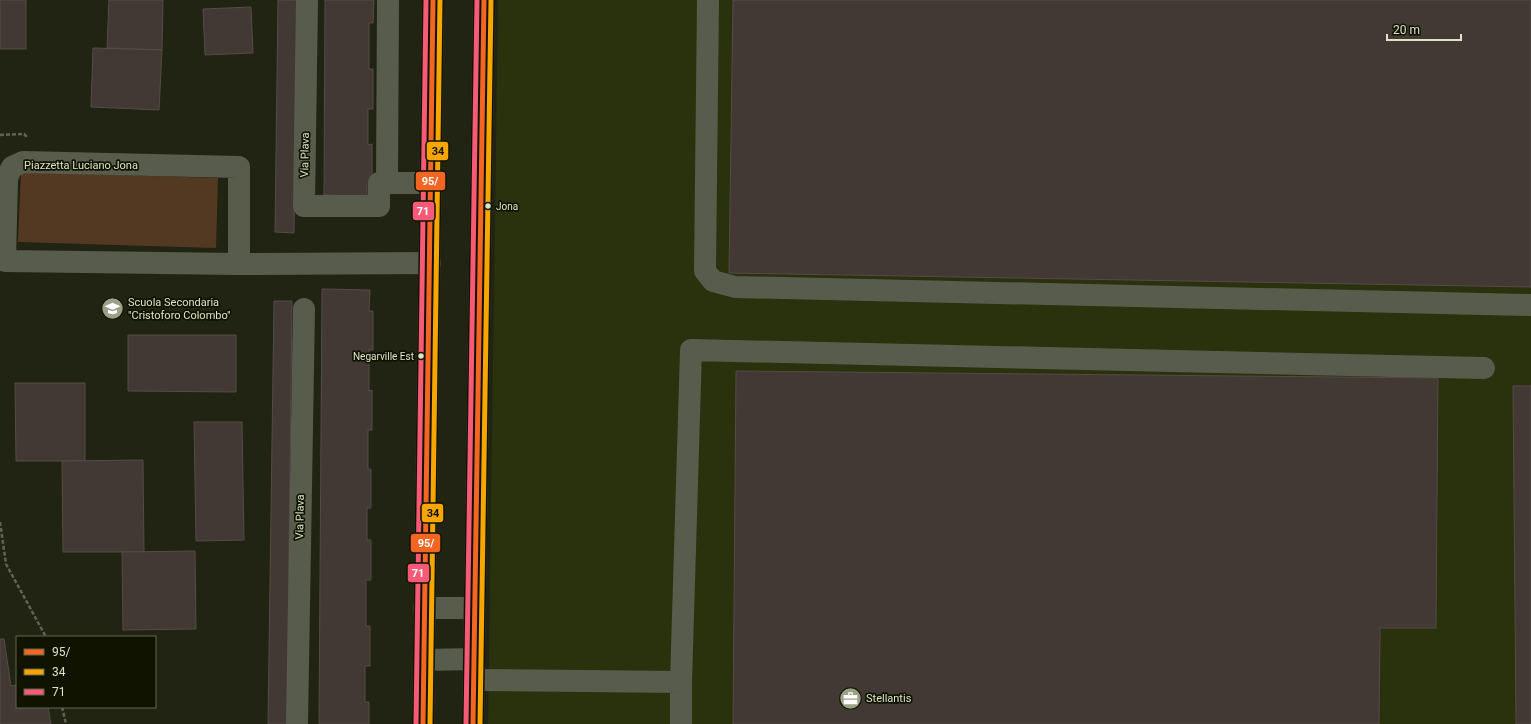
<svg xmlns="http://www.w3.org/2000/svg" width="1531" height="724" font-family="Roboto,sans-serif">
<rect width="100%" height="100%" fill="#212412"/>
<path fill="#2a310d" d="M498,0h1033v724h-1043z"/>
<path fill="#533922" d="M21,172l197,6 -2,70 -198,-6z"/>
<g fill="#423934" stroke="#554b47">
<rect x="0" y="0" width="26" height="49"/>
<path d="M109,0h54l-1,50 -55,-2z"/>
<path d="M278,0h19l-3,233 -19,-1z"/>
<path d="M325,0h49l-1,23h-4v46h4v40h-5v36l4,-1v40h-5v12l-43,-1z"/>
<path d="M733,0h798v287l-802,-14z"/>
<path d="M251,7l2,46 -48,2 -2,-46z"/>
<path d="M93,48l69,2 -3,60 -68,-3z"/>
<path d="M322,289l48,1 -1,21h4v39h-4v41l3,-1v40h-4v39h3v39h-4v32h4v40h-5v46h4v40h-5v36h4v22h-50z"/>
<path d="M274,301h18l-5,423h-19z"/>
<path d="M128,335h108v57l-108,-1z"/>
<path d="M736,371l702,7 -2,250h-56l-1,96h-646z"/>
<path d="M15,383h70v78h-69z"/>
<path d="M1513,386h18v338h-15z"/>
<path d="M194,422h48l2,118 -48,1z"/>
<path d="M143,460l1,92h-81l-1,-91z"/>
<path d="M195,551l1,78 -73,1 -1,-78z"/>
<path d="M0,639h4l7,47 6,-1v22h31l3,17h-51z"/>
</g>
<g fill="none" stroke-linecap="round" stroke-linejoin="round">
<g stroke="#5f6353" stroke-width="2.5" stroke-dasharray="4 2" stroke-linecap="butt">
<path d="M0,135l24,-1 4,4"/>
<path d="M0,522l6,42 40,73"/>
<path d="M62,707l4,17"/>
</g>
<g stroke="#585c4c" stroke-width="22">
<path d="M307,0l-3,206h75v-23h52"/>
<path d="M708,0l-3,271 8,10 22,6 796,18"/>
<path d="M387,183l1,-183"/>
<path d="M239,264v-97l-216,-5 -11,5 -5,11 -2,83 234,3 191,-1"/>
<path d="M424,608h51"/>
<path d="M424,660l50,-1"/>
<path d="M474,680l207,2v42"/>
<path d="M681,682l10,-332 793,18"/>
<path d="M297,724l7,-415"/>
<path d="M423,724l10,-724"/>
<path d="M473,724l11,-724"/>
</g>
<defs>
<g id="bus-1">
<path d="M423,724l10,-724"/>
<path d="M473,724l11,-724"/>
</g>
<g id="bus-2">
<path d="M430,724l10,-724"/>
<path d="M480,724l11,-724"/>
</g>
<g id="bus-3">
<path d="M416,724l10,-724"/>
<path d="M466,724l11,-724"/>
</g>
</defs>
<use href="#bus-1" stroke="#0f1300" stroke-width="8"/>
<use href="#bus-2" stroke="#0f1300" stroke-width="8"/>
<use href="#bus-3" stroke="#0f1300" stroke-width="8"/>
<use href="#bus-1" stroke="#f26522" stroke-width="5"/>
<use href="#bus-2" stroke="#f7a600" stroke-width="5"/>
<use href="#bus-3" stroke="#f75a77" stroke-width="5"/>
</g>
<defs>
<symbol id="school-disc" viewBox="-11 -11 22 22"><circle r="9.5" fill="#9ba186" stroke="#0f1300"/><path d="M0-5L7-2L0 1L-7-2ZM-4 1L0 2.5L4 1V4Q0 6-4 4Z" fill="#fff"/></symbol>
<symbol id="office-disc" viewBox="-11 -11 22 22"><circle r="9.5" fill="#9ba186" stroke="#0f1300"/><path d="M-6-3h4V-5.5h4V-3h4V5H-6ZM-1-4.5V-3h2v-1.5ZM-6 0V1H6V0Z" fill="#fff"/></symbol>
</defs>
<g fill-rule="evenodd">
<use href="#school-disc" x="100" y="296" width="25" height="25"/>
<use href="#office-disc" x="838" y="686" width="25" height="25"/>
</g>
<g fill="#dce4c4" stroke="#0f1300" stroke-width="1.5">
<circle cx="488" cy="206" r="3.5"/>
<circle cx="421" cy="356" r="3.5"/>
</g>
<g text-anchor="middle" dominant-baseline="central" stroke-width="3.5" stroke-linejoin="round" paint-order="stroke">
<g font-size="10" fill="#dce4c4" stroke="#0f1300" text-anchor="start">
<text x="496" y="206">Jona</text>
<text x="414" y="356" text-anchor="end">Negarville Est</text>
</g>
<g font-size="11" fill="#dce4c4" stroke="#0f1300">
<text transform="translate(305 155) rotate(-89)">Via Plava</text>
<text x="81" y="165">Piazzetta Luciano Jona</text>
<text transform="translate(300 517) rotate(-89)">Via Plava</text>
</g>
<g font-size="11" fill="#dce4c4" stroke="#0f1300" text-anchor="start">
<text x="128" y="302">Scuola Secondaria<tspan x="128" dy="13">"Cristoforo Colombo"</tspan></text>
<text x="866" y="698">Stellantis</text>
</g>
</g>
<g stroke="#0f1300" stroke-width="1.5">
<rect x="426" y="141" width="23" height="20" rx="4" fill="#f7a600"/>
<rect x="415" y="171" width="31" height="20" rx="4" fill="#f26522"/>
<rect x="412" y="201" width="23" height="20" rx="4" fill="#f75a77"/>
<rect x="421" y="503" width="23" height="20" rx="4" fill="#f7a600"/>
<rect x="410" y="533" width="31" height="20" rx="4" fill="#f26522"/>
<rect x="407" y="563" width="23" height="20" rx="4" fill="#f75a77"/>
</g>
<g font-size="11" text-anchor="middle" font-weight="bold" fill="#fff">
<text x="430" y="185">95/</text>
<text x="423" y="215">71</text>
<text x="426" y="547">95/</text>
<text x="418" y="577">71</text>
</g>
<g font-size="11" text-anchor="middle" font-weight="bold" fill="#111">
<text x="438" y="155">34</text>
<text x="433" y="517">34</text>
</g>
<rect x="16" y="636" width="140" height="72" fill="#0f1300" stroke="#61674e"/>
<rect x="24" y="649" width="20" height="6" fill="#f26522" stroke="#61674e"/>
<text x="52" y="656" font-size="12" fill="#dce4c4">95/</text>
<rect x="24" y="669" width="20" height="6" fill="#f7a600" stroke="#61674e"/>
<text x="52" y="676" font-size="12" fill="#dce4c4">34</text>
<rect x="24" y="689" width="20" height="6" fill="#f75a77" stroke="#61674e"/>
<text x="52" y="696" font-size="12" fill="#dce4c4">71</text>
<path d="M1387 34v6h74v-6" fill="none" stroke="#dce4c4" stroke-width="2"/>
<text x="1393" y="34" font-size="12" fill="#dce4c4" stroke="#0f1300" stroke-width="3" paint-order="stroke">20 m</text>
</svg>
